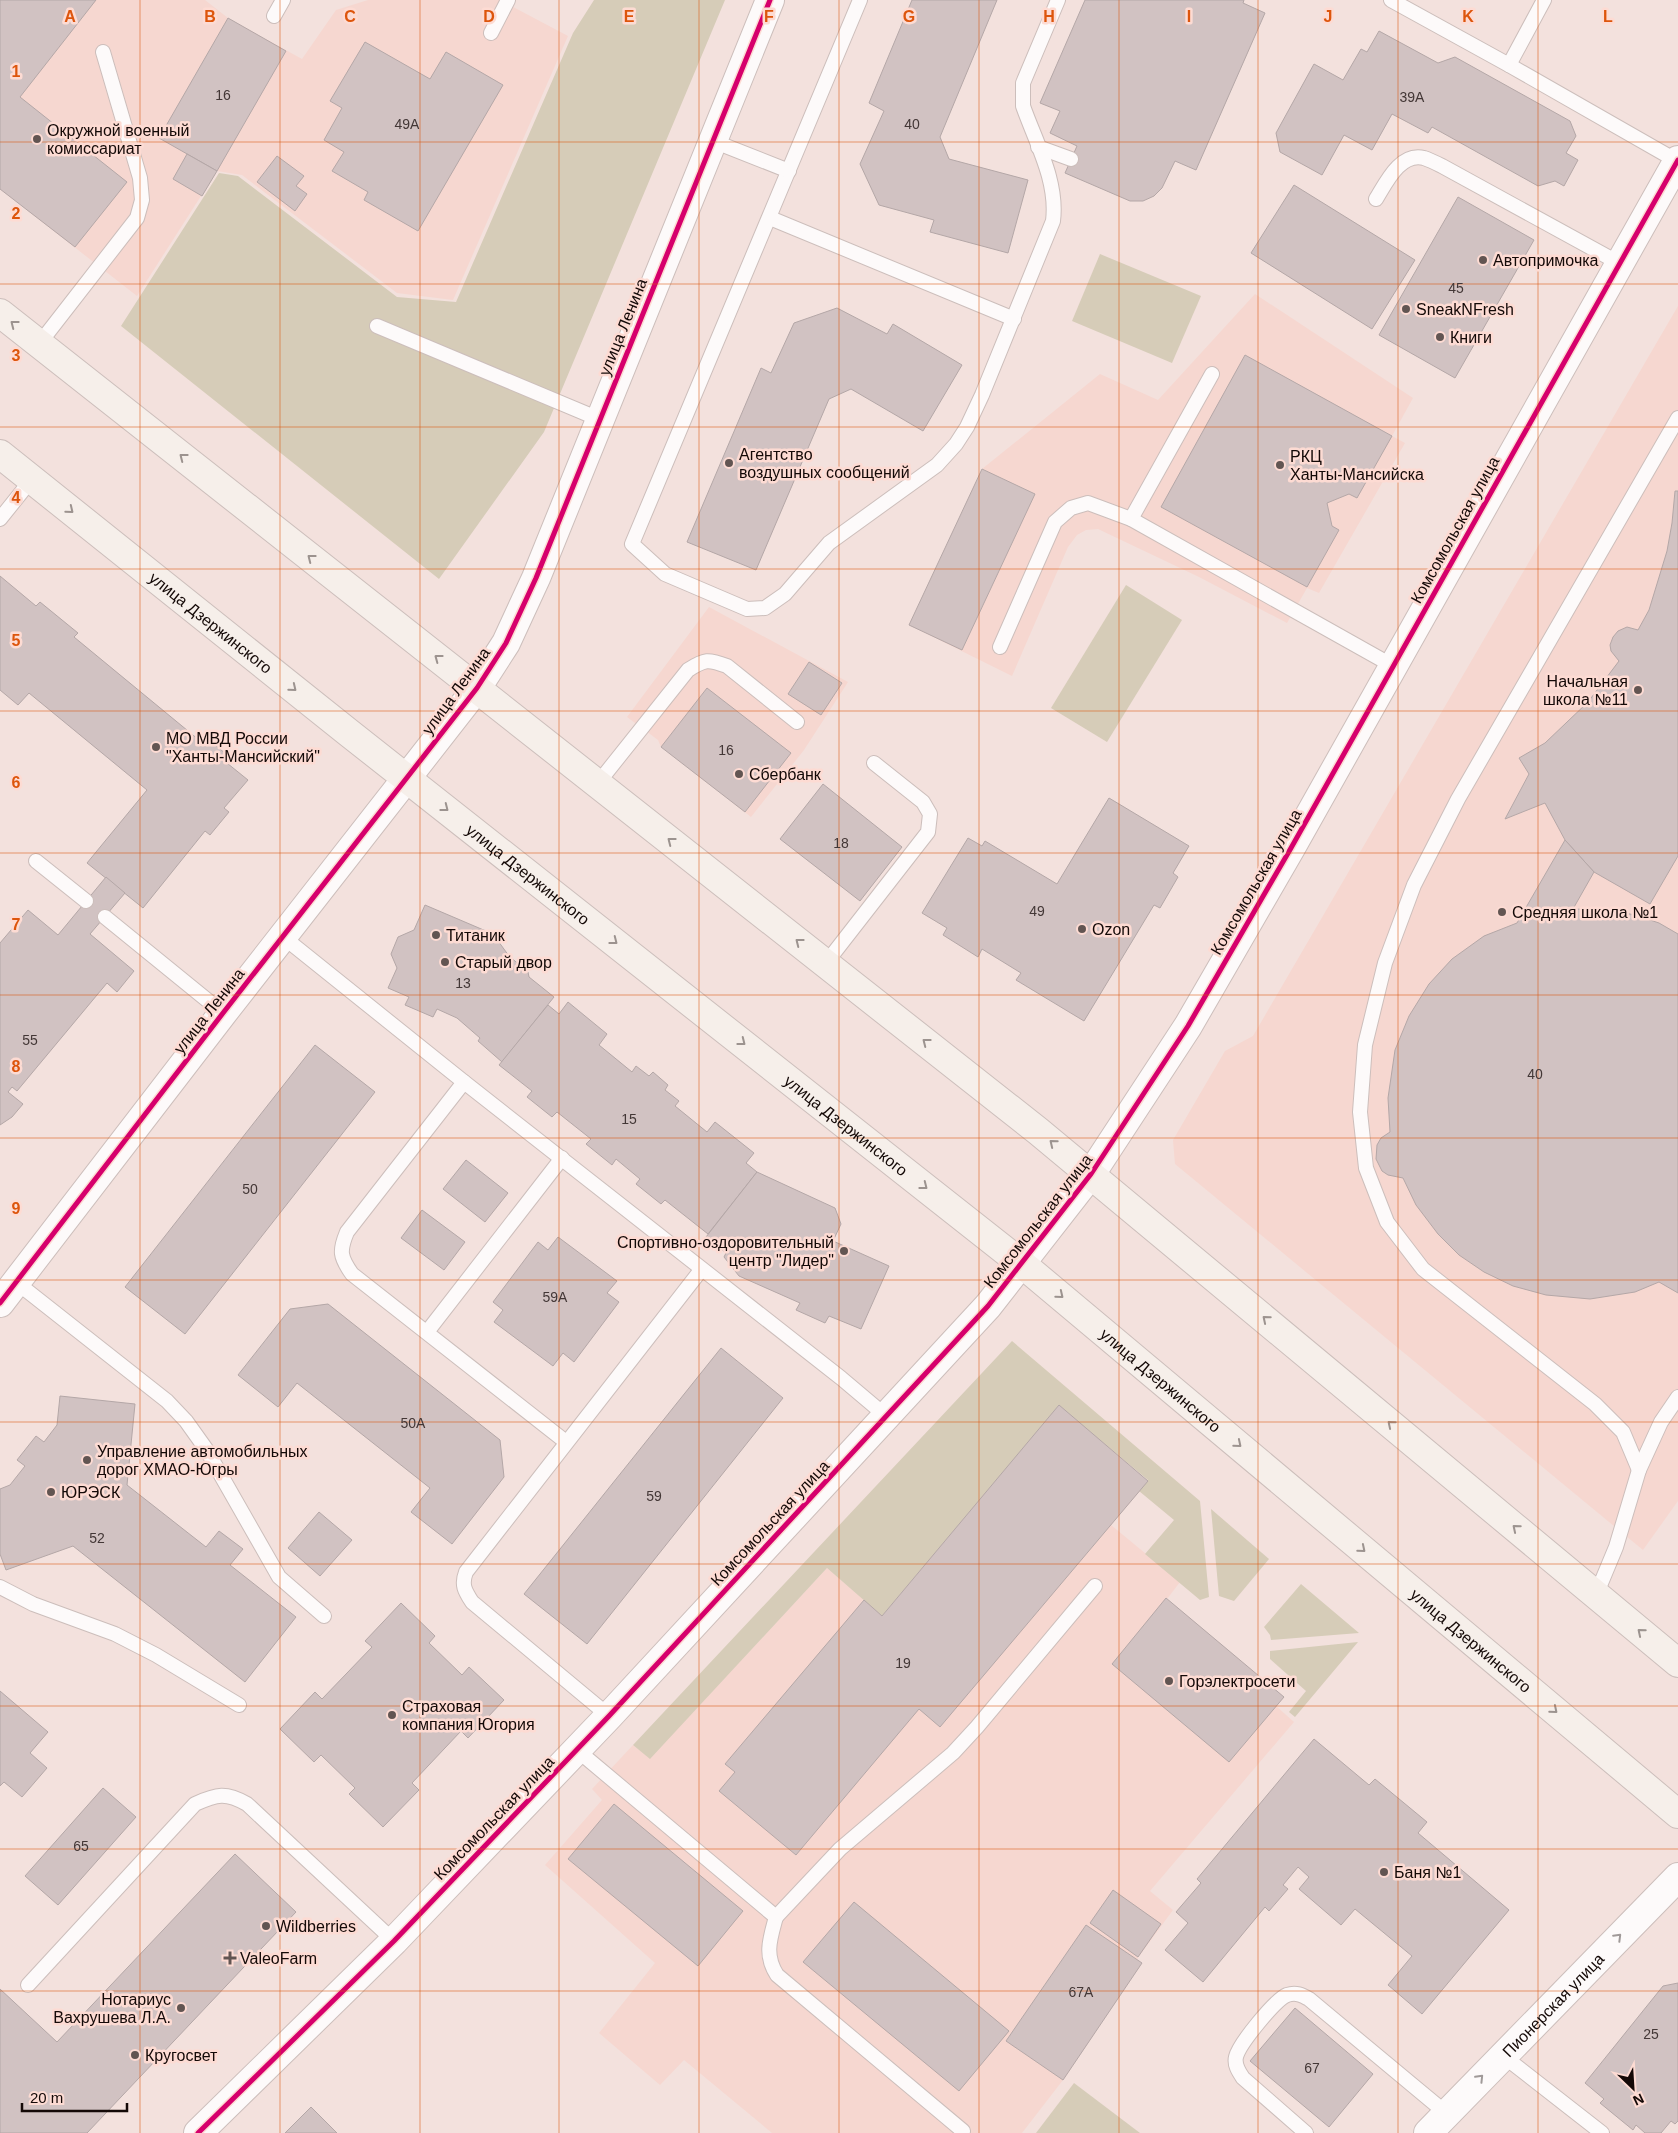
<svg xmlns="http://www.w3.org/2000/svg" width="1678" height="2133" font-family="Helvetica,sans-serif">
<rect width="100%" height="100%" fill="#f3e1dd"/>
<g fill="#f6d7d0">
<path d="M0,0h205l23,18 74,41 34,-49 32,-10h132l68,36 -115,264 -56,-7 -155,-118 -25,-4 -80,125 -137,-107z"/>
<path d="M1255,294l158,104 -21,38 13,7 -86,150 -12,-5 -20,35 -88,-46 -101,-48 -12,1 -9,5 -9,12 -56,129 -103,-51 73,-156 118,-95 58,26z"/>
<path d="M1678,306v1195l-35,49 -468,-386 -2,-24 52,-89 28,-15z"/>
<path d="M709,607l139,75 -44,68 -53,67 -90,-70 -3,-7 -31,-23z"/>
<path d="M1059,1405l89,76 -37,44 69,57 -13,17 117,98 -8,9 18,16 -144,169 23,19 -36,49 5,4 -79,117 -41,53h-250l-88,-73 -24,25 -61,-52 56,-70 -110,-98 57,-65 -10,-11 41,-44 17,13 177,-190 55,47z"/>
</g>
<g fill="#d6ccb8">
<path d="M594,0h131l-181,432 -105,147 -318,-253 98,-153 19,3 159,121 59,5 117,-269z"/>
<path d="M1100,254l101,42 -29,67 -100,-42z"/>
<path d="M1126,585l56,35 -75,122 -56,-34z"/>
<path d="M1012,1341l188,160 9,96 -9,3 -55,-46 29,-34 -35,-29 9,-11 -89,-74 -177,210 -55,-48 -177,191 -17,-14z"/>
<path d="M1211,1509l58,50 -35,42 -15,-5z"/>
<path d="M1301,1584l58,49 -88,7 -1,-5 -6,-8z"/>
<path d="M1358,1642l-63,75 -6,-5 17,-21 -36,-32v-8z"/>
<path d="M1074,2083l66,50h-104z"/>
</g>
<g fill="#d1c2c2" stroke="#b4a7a7">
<path d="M0,0h96l-76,97 107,85 -52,65 -75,-58z"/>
<path d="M912,0h85l-57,137 9,22 79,21 -20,73 -78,-21 4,-12 -55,-15 -19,-41 24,-53 -15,-8z"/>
<path d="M1085,0h159l-1,3 22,10 -69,157 -21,-9 -13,27 -8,8 -11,5h-13l-65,-28 12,-27 -27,-13 10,-22 -20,-8z"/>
<path d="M228,18l58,33 -69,120 -58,-33z"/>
<path d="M1379,31l59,32 17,-6 115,64 6,15 -10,17 12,7 -14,26 -9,-5 -17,5 -106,-59 -4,6 -36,-19 -20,36 -28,-15 -22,40 -42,-23 -4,-19 38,-69 29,16 18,-31 6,3z"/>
<path d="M365,42l65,37 16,-27 57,33 -85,146 -54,-31 4,-8 -36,-21 12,-19 -20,-12 18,-32 -12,-7z"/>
<path d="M187,154l30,17 -15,25 -29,-17z"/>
<path d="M277,156l27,20 -8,10 11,8 -12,17 -38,-29z"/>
<path d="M1294,185l121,75 -43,69 -121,-76z"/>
<path d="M1458,197l76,43 -79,138 -76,-43z"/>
<path d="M837,308l50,26 6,-10 69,41 -39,66 -72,-42 -22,10 -73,171 -69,-28 74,-174 10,5 23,-50z"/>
<path d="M1245,355l147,81 -35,62 -8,-4 -22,9 5,23 7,4 -32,57 -146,-80z"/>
<path d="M982,469l53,25 -73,156 -53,-25z"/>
<path d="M1675,491h3v365l-28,48 -56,-32 -29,-32 -20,-37 -40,16 24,-45 -10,-16 26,-15 43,-41 31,-41 -8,-10 -1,-6 3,-8 5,-6 9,-4 11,3 11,-20 18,-59 5,-28z"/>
<path d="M0,576l36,30 4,-4 38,31 -4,4 125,103 4,-5 23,19 -4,5 26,21 -24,28 5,4 -19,23 -5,-4 -62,77 -56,-45 60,-73 -118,-97 -11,12 -18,-15z"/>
<path d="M809,662l33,21 -21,32 -33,-21z"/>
<path d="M707,688l84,65 -46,59 -84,-65z"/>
<path d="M823,784l79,63 -42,54 -80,-62z"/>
<path d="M1109,798l80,48 -16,27 5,4 -18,31 -6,-3 -70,116 -68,-41 5,-7 -39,-24 -4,8 -35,-22 4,-7 -25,-15 46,-75 14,8 3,-5 72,43z"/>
<path d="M1565,840l29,32 -21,37 36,1 26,5 24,8 19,11v359l-19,-11 -24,10 -45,7 -44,-4 -33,-9 -29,-14 -25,-17 -21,-21 -22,-29 -13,-27 -15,-3 -6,-4 -6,-12 1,-14 4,-7 9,-6 -2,-34 7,-48 14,-34 20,-32 23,-25 32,-23 33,-13z"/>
<path d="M106,877l19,16 -35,41 44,37 -17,21 -10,-9 -90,108 -5,-4 -4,5 15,12 -11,13 -12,8v-182l28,-33 30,25z"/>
<path d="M425,905l68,29 16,22 19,16 1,5 25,20 -52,65 -24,-21 2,-3 -23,-20 -20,-9 -4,8 -28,-12 4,-8 -21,-9 9,-20 -6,-14 7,-17 16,-7z"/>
<path d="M568,1002l39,32 -8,11 33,27 4,-6 13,10 4,-4 15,13 -3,5 14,11 -4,5 32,26 8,-10 39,31 -8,10 11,9 -49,62 -43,-34 -4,4 -25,-20 4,-5 -24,-20 -4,6 -26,-21 5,-5 -34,-27 -5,5 -25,-20 5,-6 -33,-26 49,-60 11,9z"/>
<path d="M315,1045l60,47 -190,242 -60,-47z"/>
<path d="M466,1160l42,33 -23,29 -42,-33z"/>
<path d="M757,1172l78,36 6,16 -8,17 56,25 -28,63 -32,-13 -4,7 -29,-13 4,-7 -61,-27 -15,-19 2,-4 -20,-16z"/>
<path d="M422,1210l43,32 -21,28 -43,-32z"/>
<path d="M558,1237l59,44 -10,12 12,9 -45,60 -11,-9 -10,13 -59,-44 9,-12 -10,-8 45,-60 10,8z"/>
<path d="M328,1304l172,136 4,37 -52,67 -41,-32 19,-24 -133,-105 -19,24 -40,-32 52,-66z"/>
<path d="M721,1348l62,50 -196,246 -63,-50z"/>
<path d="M60,1396l75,8 -8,81 79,62 13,-16 24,18 -13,16 66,52 -51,65 -172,-136 -67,24 -6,-16v-65l10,-4 15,-19 -8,-6 19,-24 8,6 13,-17z"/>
<path d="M1059,1405l89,76 -208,246 -21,-18 -123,146 -77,-64 16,-19 -10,-8 139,-164 18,16z"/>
<path d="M319,1512l33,28 -32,36 -32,-28z"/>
<path d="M1166,1598l118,99 -55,65 -117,-98z"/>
<path d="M401,1603l34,33 -6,7 33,32 7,-8 35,33 -36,38 -7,-7 -49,52 7,7 -36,37 -34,-33 6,-6 -34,-33 -7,7 -34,-33 35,-37 7,7 50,-52 -7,-6z"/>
<path d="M0,1691l48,41 -18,21 17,15 -25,29 -18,-15 -4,4z"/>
<path d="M1314,1739l55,46 6,-6 52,43 -9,11 91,77 -87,104 -34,-29 24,-29 -57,-47 -14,16 -42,-36 10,-12 -11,-10 -15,18 5,4 -19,22 -4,-4 -62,75 -38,-32 23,-27 -12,-11 25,-29 -4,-4z"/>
<path d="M103,1788l33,29 -78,88 -33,-29z"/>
<path d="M614,1804l129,107 -45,55 -130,-107z"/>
<path d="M235,1854l61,58 -209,221h-87v-144l57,53z"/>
<path d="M1113,1890l48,34 -23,33 -48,-34z"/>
<path d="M854,1902l155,129 -50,60 -156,-129z"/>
<path d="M1086,1925l56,38 -79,117 -57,-39z"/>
<path d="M1678,1983v138l-3,3 -4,-3 -10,12h-16l-9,-8 -3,5 -33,-27 4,-4 -19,-16 78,-97z"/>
<path d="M1295,2008l78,66 -44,53 -79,-66z"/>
<path d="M311,2107l26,26h-52z"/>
</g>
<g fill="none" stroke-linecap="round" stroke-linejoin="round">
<defs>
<g id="service">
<path d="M860,0l-228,544 33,30 82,35 18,-1 20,-14 44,-51 108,-78 19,-21 11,-17 15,-32 71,-174c5,-40 -17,-78 -30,-115v-23l35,-83"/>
<path d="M1391,0l118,65 168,96"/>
<path d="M274,16l9,-16"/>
<path d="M491,33l17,-33"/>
<path d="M1509,65l35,-65"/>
<path d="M713,141l76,30"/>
<path d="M1038,147l33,12"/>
<path d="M1376,199c10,-16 24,-47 48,-41 6,2 12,5 18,8l177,97"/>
<path d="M770,218l244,101"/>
<path d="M377,326l222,93"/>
<path d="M39,344l98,-126 5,-18 -2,-22 -37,-126"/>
<path d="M0,519l32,-40"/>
<path d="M1131,519l81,-145"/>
<path d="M1000,647l55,-125 16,-14 17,-5 43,16 262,147"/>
<path d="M598,783l90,-113c17,-11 20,-11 39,-4l70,56"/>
<path d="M36,861l50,40"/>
<path d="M105,917l118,96"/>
<path d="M282,936l182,146 377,296 45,38"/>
<path d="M826,963l102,-131 2,-18 -7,-12 -49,-39"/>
<path d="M464,1082l-117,150c-8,19 -7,25 5,42l214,168"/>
<path d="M16,1282l151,119 19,20 20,28 73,128 45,39"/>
<path d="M427,1332l135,-174"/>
<path d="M1639,1470l-16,-38 -28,-28 -172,-135 -36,-47 -21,-54 -6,-56 5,-67 20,-82 29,-78 44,-86 220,-381"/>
<path d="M0,1587l33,17 82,30 41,21 83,50"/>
<path d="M1596,1595l20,-48 23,-77 22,-48 17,-25"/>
<path d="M609,1716l-137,-114c-7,-11 -11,-17 -6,-30l235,-302"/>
<path d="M577,1750l199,167 64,-68 113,-96 24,-26 118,-141"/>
<path d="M776,1917c-6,22 -12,38 1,58l186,156"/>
<path d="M28,1985l167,-181c22,-10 31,-12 52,0l147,137"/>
<path d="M1502,2055l100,78"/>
<path d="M1306,2133l-63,-55c-4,-6 -9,-13 -7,-21 3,-13 39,-57 51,-62 9,-3 15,0 22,4l137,114"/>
</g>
<g id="tertiary">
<path d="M0,1303l223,-290 254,-325 29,-45 30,-65 234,-578"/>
<path d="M198,2133l196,-192 215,-225 379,-410 103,-132 97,-148 103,-178 387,-688"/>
<path id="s1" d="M1428,2133l250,-256"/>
</g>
<g id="secondary">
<path d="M0,313l1038,818 640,532"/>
<path id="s2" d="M0,454l349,279 673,531 656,550"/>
</g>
</defs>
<use href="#service" stroke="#ccbebb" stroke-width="16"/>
<use href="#tertiary" stroke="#ccbebb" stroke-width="30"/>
<use href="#secondary" stroke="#ccbebb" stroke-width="30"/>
<use href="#service" stroke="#fdfafa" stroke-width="14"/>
<use href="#tertiary" stroke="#fdfafa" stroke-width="28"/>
<use href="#secondary" stroke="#f6efea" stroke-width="28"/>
<defs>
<g id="cycleway">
<path d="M0,1303l223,-290 254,-325 29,-45 30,-65 234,-578"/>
<path d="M198,2133l196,-192 215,-225 379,-410 103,-132 97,-148 103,-178 387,-688"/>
</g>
</defs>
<use href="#cycleway" stroke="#fddbd3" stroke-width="8"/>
<use href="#cycleway" stroke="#d6006c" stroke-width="5"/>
</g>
<defs><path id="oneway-chevron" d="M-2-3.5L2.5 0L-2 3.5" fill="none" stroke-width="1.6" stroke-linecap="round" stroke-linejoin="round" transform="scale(1.25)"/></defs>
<g stroke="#9c938f">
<use href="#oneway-chevron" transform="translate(14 324) rotate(-142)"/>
<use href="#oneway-chevron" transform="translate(183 457) rotate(-142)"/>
<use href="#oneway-chevron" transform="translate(70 510) rotate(39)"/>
<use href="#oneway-chevron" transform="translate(311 558) rotate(-142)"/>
<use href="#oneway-chevron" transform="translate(438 658) rotate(-143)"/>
<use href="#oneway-chevron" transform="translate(293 688) rotate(39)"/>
<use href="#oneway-chevron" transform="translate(445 808) rotate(38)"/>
<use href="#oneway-chevron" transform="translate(671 841) rotate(-142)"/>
<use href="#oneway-chevron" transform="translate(614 941) rotate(38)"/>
<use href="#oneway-chevron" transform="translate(799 942) rotate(-142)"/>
<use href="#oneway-chevron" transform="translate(742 1042) rotate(38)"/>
<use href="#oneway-chevron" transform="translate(926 1042) rotate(-142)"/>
<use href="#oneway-chevron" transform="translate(1053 1143) rotate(-141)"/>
<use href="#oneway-chevron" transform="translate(924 1186) rotate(38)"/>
<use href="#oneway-chevron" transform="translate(1060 1295) rotate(39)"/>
<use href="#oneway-chevron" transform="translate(1266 1319) rotate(-140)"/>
<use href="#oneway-chevron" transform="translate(1391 1424) rotate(-140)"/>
<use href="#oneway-chevron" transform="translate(1238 1444) rotate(40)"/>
<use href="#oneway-chevron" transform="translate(1516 1528) rotate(-140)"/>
<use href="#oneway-chevron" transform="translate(1362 1549) rotate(40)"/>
<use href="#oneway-chevron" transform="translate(1641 1632) rotate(-140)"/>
<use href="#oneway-chevron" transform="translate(1554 1710) rotate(40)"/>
</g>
<g stroke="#a09a99">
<use href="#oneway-chevron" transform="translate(1618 1937) rotate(-45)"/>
<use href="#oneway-chevron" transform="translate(1480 2078) rotate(-46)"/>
</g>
<path fill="none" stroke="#dd550c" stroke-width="1" stroke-opacity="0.55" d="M140,0v2133M280,0v2133M420,0v2133M559,0v2133M699,0v2133M839,0v2133M979,0v2133M1119,0v2133M1258,0v2133M1398,0v2133M1538,0v2133M0,142h1678M0,284h1678M0,427h1678M0,569h1678M0,711h1678M0,853h1678M0,995h1678M0,1138h1678M0,1280h1678M0,1422h1678M0,1564h1678M0,1706h1678M0,1849h1678M0,1991h1678"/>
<g fill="#625552" stroke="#fddbd3" stroke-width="2">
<circle cx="37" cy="139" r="5"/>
<circle cx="1483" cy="260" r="5"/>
<circle cx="1406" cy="309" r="5"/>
<circle cx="1440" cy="337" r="5"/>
<circle cx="729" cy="463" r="5"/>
<circle cx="1280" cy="465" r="5"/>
<circle cx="1638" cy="690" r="5"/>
<circle cx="156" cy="747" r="5"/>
<circle cx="739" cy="774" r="5"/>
<circle cx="1502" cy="912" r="5"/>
<circle cx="1082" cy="929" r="5"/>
<circle cx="436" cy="935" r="5"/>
<circle cx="445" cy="962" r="5"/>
<circle cx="844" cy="1251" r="5"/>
<circle cx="87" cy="1460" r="5"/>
<circle cx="51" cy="1492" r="5"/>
<circle cx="1169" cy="1681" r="5"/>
<circle cx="392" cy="1715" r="5"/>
<circle cx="1384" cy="1872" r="5"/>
<circle cx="266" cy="1926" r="5"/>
<path d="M227.5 1950.5h5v5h5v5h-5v5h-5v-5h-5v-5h5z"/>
<circle cx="181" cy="2008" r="5"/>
<circle cx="135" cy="2055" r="5"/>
</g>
<g text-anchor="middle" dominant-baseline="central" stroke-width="5" stroke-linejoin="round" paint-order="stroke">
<g font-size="14" fill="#433736">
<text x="223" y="95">16</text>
<text x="1412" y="97">39А</text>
<text x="407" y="124">49А</text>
<text x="912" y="124">40</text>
<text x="1456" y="288">45</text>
<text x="726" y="750">16</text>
<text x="841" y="843">18</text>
<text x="1037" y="911">49</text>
<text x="463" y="983">13</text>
<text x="30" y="1040">55</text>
<text x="1535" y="1074">40</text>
<text x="629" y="1119">15</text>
<text x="250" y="1189">50</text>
<text x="555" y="1297">59А</text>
<text x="413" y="1423">50А</text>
<text x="654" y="1496">59</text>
<text x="97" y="1538">52</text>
<text x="903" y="1663">19</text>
<text x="81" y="1846">65</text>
<text x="1081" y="1992">67А</text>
<text x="1651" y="2034">25</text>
<text x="1312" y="2068">67</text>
</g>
<g font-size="16" fill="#140907" stroke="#fddbd3" text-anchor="start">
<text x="47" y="130">Окружной военный<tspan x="47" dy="18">комиссариат</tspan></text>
<text x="1493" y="260">Автопримочка</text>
<text x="1416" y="309">SneakNFresh</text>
<text x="1450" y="337">Книги</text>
<text x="739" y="454">Агентство<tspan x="739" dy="18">воздушных сообщений</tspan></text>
<text x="1290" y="456">РКЦ<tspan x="1290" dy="18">Ханты-Мансийска</tspan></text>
<text x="1628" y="681" text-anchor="end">Начальная<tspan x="1628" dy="18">школа №11</tspan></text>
<text x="166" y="738">МО МВД России<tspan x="166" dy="18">"Ханты-Мансийский"</tspan></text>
<text x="749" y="774">Сбербанк</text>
<text x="1512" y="912">Средняя школа №1</text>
<text x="1092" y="929">Ozon</text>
<text x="446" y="935">Титаник</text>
<text x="455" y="962">Старый двор</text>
<text x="834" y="1242" text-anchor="end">Спортивно-оздоровительный<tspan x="834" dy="18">центр "Лидер"</tspan></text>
<text x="97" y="1451">Управление автомобильных<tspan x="97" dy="18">дорог ХМАО-Югры</tspan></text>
<text x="61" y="1492">ЮРЭСК</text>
<text x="1179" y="1681">Горэлектросети</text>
<text x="402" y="1706">Страховая<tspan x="402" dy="18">компания Югория</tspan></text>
<text x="1394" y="1872">Баня №1</text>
<text x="276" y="1926">Wildberries</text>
<text x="240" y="1958">ValeoFarm</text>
<text x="171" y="1999" text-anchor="end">Нотариус<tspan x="171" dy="18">Вахрушева Л.А.</tspan></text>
<text x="145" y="2055">Кругосвет</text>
</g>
<g font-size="16" fill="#140907" stroke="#fddbd3">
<text transform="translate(623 327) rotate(-68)">улица Ленина</text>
<text transform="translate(1455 530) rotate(-61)">Комсомольская улица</text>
<text stroke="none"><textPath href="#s2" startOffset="270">улица Дзержинского</textPath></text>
<text transform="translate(456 691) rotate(-54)">улица Ленина</text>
<text stroke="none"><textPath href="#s2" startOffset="675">улица Дзержинского</textPath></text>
<text transform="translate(1256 882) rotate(-60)">Комсомольская улица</text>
<text transform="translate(209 1011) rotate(-52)">улица Ленина</text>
<text stroke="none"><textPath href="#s2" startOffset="1080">улица Дзержинского</textPath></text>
<text transform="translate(1038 1221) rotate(-52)">Комсомольская улица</text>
<text stroke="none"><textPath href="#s2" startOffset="1485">улица Дзержинского</textPath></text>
<text transform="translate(770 1523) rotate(-47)">Комсомольская улица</text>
<text stroke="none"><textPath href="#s2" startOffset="1890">улица Дзержинского</textPath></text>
<text transform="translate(494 1818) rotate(-46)">Комсомольская улица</text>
<text stroke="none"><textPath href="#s1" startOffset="179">Пионерская улица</textPath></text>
</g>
</g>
<g font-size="16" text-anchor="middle" font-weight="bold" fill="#dd550c" stroke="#fddbd3" stroke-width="5" stroke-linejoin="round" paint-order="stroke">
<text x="70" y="22">A</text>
<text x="210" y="22">B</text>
<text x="350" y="22">C</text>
<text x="489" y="22">D</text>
<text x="629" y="22">E</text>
<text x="769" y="22">F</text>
<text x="909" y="22">G</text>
<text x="1049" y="22">H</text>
<text x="1189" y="22">I</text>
<text x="1328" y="22">J</text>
<text x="1468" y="22">K</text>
<text x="1608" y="22">L</text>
<text x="16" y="77">1</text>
<text x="16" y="219">2</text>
<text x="16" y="361">3</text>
<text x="16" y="503">4</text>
<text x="16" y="646">5</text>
<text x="16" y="788">6</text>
<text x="16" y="930">7</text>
<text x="16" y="1072">8</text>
<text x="16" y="1214">9</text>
</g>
<g transform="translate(1633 2088) rotate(155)" stroke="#fddbd3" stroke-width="4" paint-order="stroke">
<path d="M0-4L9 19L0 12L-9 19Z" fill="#140907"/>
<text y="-8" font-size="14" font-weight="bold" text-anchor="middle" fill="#140907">N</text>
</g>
<path d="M22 2103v8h105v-8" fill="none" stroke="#140907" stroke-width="2.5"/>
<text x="30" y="2103" font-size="15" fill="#140907" stroke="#fddbd3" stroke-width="4" paint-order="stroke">20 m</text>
</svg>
